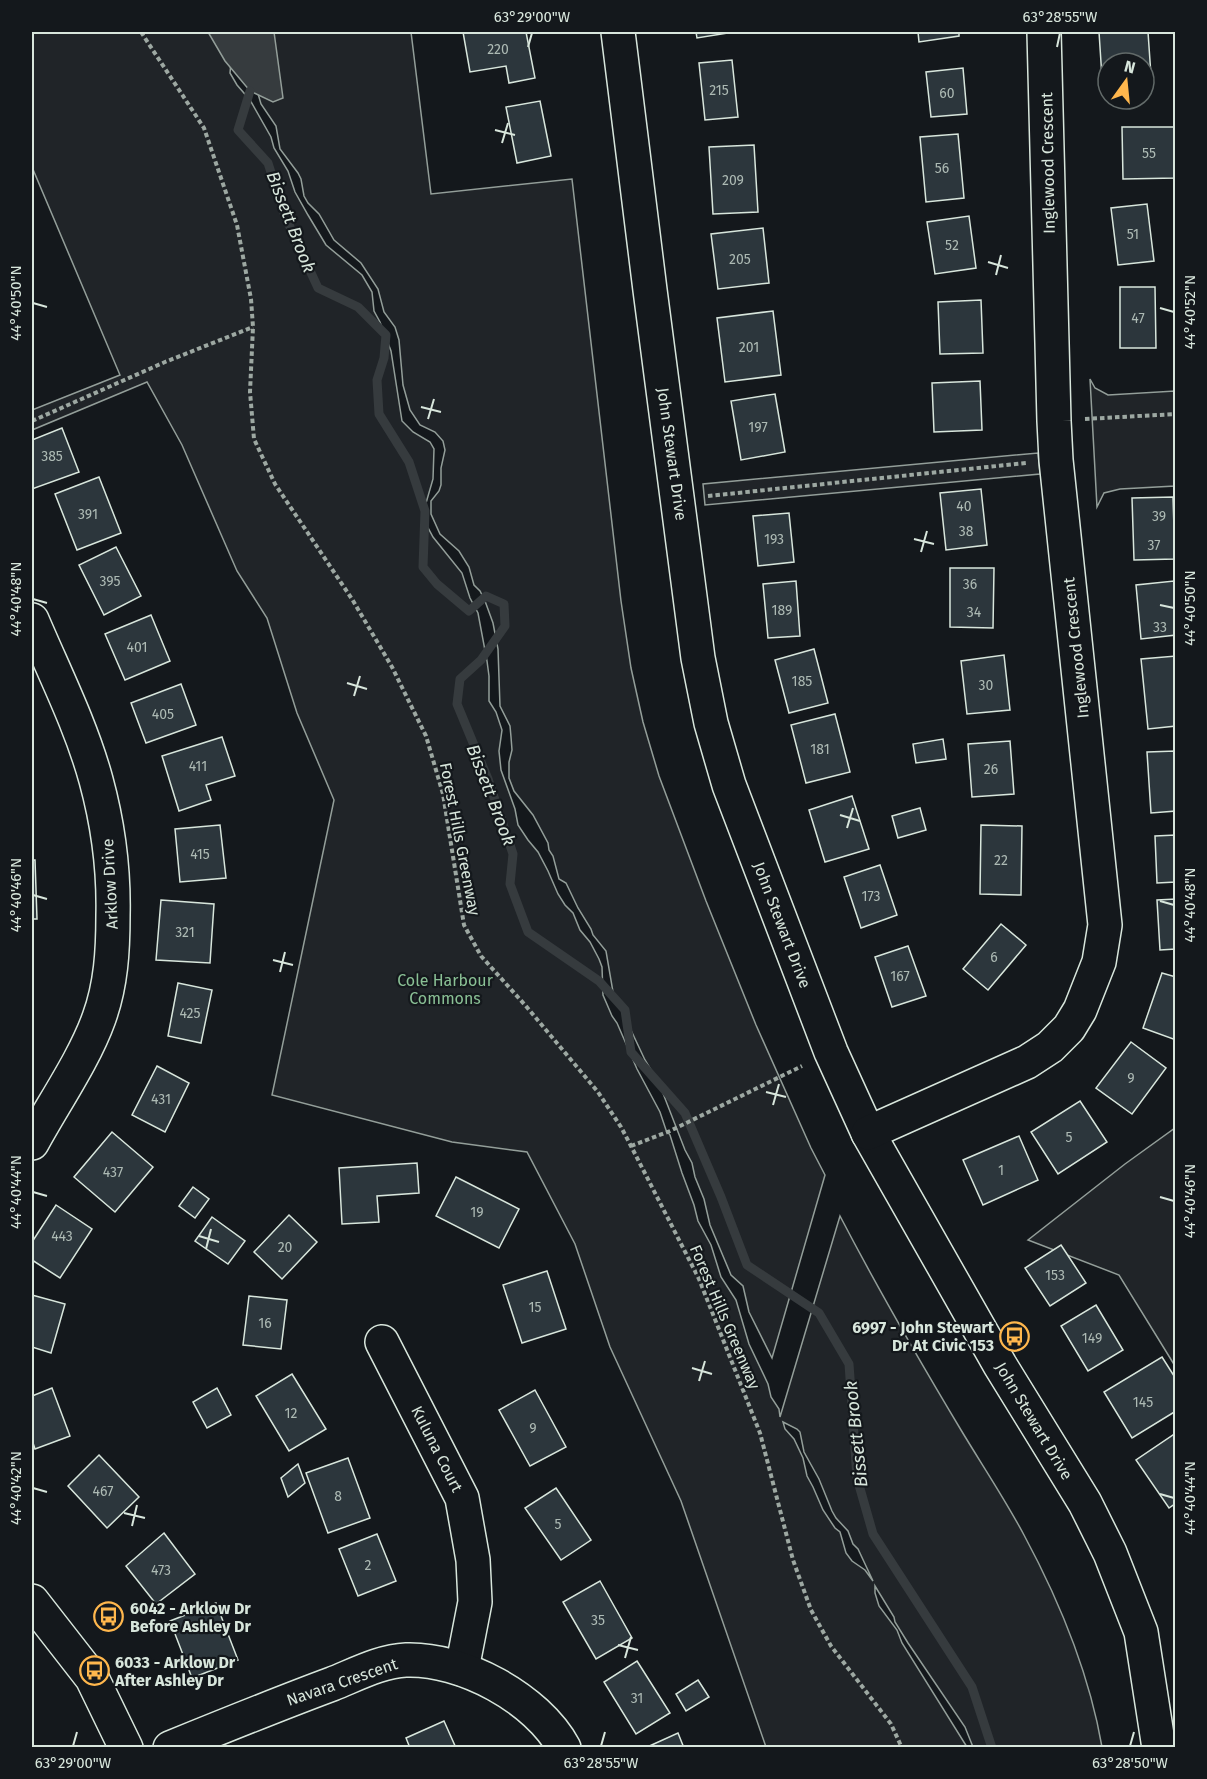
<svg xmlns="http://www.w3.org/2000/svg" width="1207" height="1779" font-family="'Fira Sans',sans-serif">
<rect width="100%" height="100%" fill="#14181c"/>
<g fill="#202428" stroke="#939e99" stroke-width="1.5" fill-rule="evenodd">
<path d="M32,32h194l5,30 -1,11 7,12 13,15 21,37 3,11 14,23 7,21 13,23 18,30 36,30 10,17 2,19 6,11 11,29 11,70 11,11 17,10 4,7 -1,30 -9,31 1,12 8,15 29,36 8,25 8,15 9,48 2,15v25l7,11 6,18 -3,21 2,19 14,39 3,16 10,15 10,12 10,19 10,23 7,11 8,8 7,17 10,12 9,17 3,8 1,28 9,21 5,7 20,46 23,43 6,18 4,5 12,38 12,32 4,16 13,24 10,32 15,23 13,44 19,40 3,13 8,12 1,8 60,-201c38,73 79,144 121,214 21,35 44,69 63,105 36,67 65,137 78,212h-129l-8,-20 -57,-84 -13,-21 -1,-5 -19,-31v7l4,13 18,24 5,13 65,104h-201l-85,-246 -71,-154 -35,-103 -48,-92 -75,-10 -180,-47 62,-295 -37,-87 -30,-95 -30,-47 -55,-126 -35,-63 -115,48v-20l88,-35 -88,-208zM783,1422l14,7 3,3 4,20 15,27 13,32 4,7 12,13 5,13 5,5 15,32 -8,-11 -13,-9 -6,-8 -6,-21 -5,-4 -12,-18 -10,-23 -6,-11 -4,-18 -9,-19 -9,-10z"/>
<path d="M240,32h171l20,162 141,-15 49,422 10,67 12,54 16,54 47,125 50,124 55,123 14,27 -53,183 -23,-46 -6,-26 -12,-11 -21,-50 -6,-26 -9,-22 -3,-14 -7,-13 -26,-67 -14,-23 -32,-68 -7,-41 -13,-16 -2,-6 -13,-21 -12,-25 -7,-4 -6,-23 -4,-6 -1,-7 -15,-28 -19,-24 -5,-13v-16l3,-12 -1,-13 -1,-11 -10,-20 -2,-57 -5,-26 -8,-22 -5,-10 -6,-6 -5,-18 -10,-16 -19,-17 -9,-20v-13l8,-10 2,-6v-17l4,-18 -2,-9 -8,-9 -15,-7 -10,-15 -7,-25 -4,-45 -4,-13 -11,-15 -6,-23 -17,-26 -27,-23 -15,-26 -11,-11 -4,-7 -3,-17 -3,-6 -18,-24 -4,-23 -15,-22z"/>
<path d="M1090,379l5,9 13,7 67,-4v95l-55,3 -16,4 -7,14z"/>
<path d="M1038,453l2,21 -335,31 -2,-21z"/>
<path d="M1175,1128v238l-56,-91 -91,-35 97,-76z"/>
</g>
<path fill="#363b3e" stroke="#939e99" stroke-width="1.5" d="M208,32h66l9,66 -10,4 -23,-11 -25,-30z"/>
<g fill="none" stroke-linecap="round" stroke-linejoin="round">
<path stroke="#363b3e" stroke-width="9" d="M250,91l-12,39 30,33 17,53 33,72 40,19 28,28 -2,23 -7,22 2,34 30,48 16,49 -2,56 14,17 32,27 17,-15 18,8 1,22 -24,34 -21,19 -3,25 31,75 25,75 -3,30 18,48 71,49 26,29 6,42 54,61 36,84 26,68 72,48 30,51 8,114 16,56 99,153 20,61"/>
</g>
<g fill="#2c363c" stroke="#d8e6dc" stroke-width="1.5">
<path d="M463,32h63l9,46 -26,5 -3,-17 -36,6z"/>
<path d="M696,32h38l-37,6z"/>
<path d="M918,32h41v4l-40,6z"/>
<path d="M1099,32h49l4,58 -8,1v-28h-36v30h-5z"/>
<path d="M732,60l6,57 -33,3 -6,-57z"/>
<path d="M963,68l4,46 -36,3 -5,-45z"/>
<path d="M540,101l11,55 -34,7 -11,-56z"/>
<path d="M1122,127h54v51l-53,1z"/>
<path d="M958,134l6,64 -38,4 -6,-65z"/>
<path d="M754,145l4,67 -45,2 -4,-67z"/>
<path d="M1147,204l7,57 -36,4 -7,-57z"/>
<path d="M969,216l7,52 -41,6 -8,-52z"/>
<path d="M763,228l6,55 -51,6 -7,-55z"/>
<path d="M1120,287h35l1,61h-36z"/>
<path d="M981,300l2,53 -43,1 -2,-52z"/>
<path d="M773,311l8,64 -56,7 -8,-64z"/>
<path d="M980,381l2,49 -48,2 -2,-49z"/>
<path d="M775,394l10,58 -44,8 -10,-59z"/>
<path d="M62,428l17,44 -47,17v-49z"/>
<path d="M99,477l22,56 -44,17 -22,-56z"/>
<path d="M981,489l6,56 -41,5 -6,-57z"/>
<path d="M1173,497l2,62 -41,1 -2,-62z"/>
<path d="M789,513l5,49 -36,4 -5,-50z"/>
<path d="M116,547l25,49 -37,19 -25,-50z"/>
<path d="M950,568h44l-1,60 -43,-1z"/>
<path d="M796,581l4,55 -32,2 -5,-54z"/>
<path d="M1174,581l2,54 -35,4 -5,-54z"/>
<path d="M151,615l19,46 -45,19 -20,-46z"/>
<path d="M814,649l14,54 -39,10 -14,-53z"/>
<path d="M1004,655l6,55 -43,4 -6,-53z"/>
<path d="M1176,656v70l-28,3 -7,-70z"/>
<path d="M181,684l15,41 -50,18 -15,-40z"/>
<path d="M835,714l15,58 -44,11 -15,-58z"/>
<path d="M222,737l13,39 -29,9 5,15 -32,11 -17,-55z"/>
<path d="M943,739l3,20 -30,4 -3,-19z"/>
<path d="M1010,741l4,53 -42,3 -4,-53z"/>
<path d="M1176,751v60l-25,2 -4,-61z"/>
<path d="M852,796l17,53 -44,13 -16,-52z"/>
<path d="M920,808l6,22 -28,8 -6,-22z"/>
<path d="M220,825l6,53 -46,4 -5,-53z"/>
<path d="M981,825l41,1 -1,69 -41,-1z"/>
<path d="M1176,835v47l-19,1 -2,-47z"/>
<path d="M32,860h3l2,59h-5z"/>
<path d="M880,865l17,50 -36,13 -17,-51z"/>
<path d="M1176,899v50l-16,1 -3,-50z"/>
<path d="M161,900l53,4 -4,59 -54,-3z"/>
<path d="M1001,924l25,21 -38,45 -25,-21z"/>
<path d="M908,946l18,50 -34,11 -17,-50z"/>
<path d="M1162,973l14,4v63l-33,-12z"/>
<path d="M178,983l34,7 -11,53 -33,-7z"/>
<path d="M1131,1042l35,26 -34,46 -36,-26z"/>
<path d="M157,1066l32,17 -24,49 -33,-17z"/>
<path d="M1080,1101l27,41 -49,32 -27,-42z"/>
<path d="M112,1132l41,35 -38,45 -41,-35z"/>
<path d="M1019,1136l19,44 -55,25 -20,-45z"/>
<path d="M417,1163l2,30 -42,3 2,26 -37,2 -3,-56z"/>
<path d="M456,1177l63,32 -20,39 -63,-32z"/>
<path d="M193,1187l16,12 -14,19 -16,-12z"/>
<path d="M56,1205l36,24 -32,49 -28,-18v-18z"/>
<path d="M289,1215l28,27 -35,37 -28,-27z"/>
<path d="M212,1217l33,24 -17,23 -33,-23z"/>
<path d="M1061,1245l25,38 -36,23 -25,-38z"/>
<path d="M547,1271l19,58 -44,14 -19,-58z"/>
<path d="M32,1295l33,9 -14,49 -19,-6z"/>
<path d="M249,1296l38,4 -6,49 -38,-4z"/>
<path d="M1096,1305l27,45 -35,21 -27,-45z"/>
<path d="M1162,1357l14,22v32l-44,27 -28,-46z"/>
<path d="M292,1374l34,55 -37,22 -33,-55z"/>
<path d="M52,1388l18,48 -35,13 -3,-9v-44z"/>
<path d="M217,1388l14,27 -24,13 -14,-26z"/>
<path d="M535,1390l31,57 -36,19 -31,-56z"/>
<path d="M1176,1433v70l-7,5 -33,-48z"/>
<path d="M99,1455l40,42 -32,31 -39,-42z"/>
<path d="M348,1458l22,60 -42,15 -22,-60z"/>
<path d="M298,1464l7,19 -17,14 -7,-19z"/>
<path d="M556,1488l35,52 -30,20 -36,-52z"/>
<path d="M164,1533l31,41 -39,30 -30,-38z"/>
<path d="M377,1534l19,47 -38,15 -19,-47z"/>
<path d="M600,1581l32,57 -36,21 -33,-57z"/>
<path d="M216,1603l22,57 -46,18 -22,-57z"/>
<path d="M637,1661l33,52 -34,21 -32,-52z"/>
<path d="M698,1680l11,17 -23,14 -10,-17z"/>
<path d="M444,1721l12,27h-46l-4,-10z"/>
<path d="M678,1733l6,15h-39z"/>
</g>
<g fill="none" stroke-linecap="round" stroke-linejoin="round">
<defs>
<g id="minor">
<path d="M618,32l32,258 48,368 13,65 18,62 102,267 37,81 132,232 85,138 25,50 31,79 18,116"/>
<path d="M32,620c22,52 49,105 64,160 12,44 18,90 17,135 0,36 -2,70 -14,103 -15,42 -46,86 -67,125"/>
<path d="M868,1133l159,-71 23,-15 19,-19 11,-18 19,-48 6,-37 -49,-465 -2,-39 -10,-389"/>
<path d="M382,1342l80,156 11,62 2,42 -13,67"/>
<path d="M32,1601l60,77 34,70"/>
<path d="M170,1748c54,-22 108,-44 162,-64 23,-9 49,-23 74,-24 56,-2 131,38 158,88"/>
</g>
</defs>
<use href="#minor" stroke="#d8e6dc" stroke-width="36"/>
<g stroke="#9da8a2" stroke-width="4" stroke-dasharray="4.5 3" stroke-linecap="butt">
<path d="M141,32l63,96 33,97 14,74 2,28 -3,65 4,47 21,45 77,115 40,68 34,69 17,58 21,131 17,31 44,49 73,87 23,35 10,19 68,133 61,154 33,127 18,50 20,36 60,78 11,24"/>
<path d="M1085,419l91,-5"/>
<path d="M32,421l133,-59 88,-35"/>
<path d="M708,496l318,-33"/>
<path d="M631,1146l39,-15 132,-65"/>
</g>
<use href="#minor" stroke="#14181c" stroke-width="33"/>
</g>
<path fill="none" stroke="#d8e6dc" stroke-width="2" d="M528,47l4,-14M1057,47l3,-14M495,130l20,5M502,143l6,-20M988,262l20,6M996,275l5,-20M33,303l14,4M1160,308l14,4M421,407l20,5M428,419l6,-20M914,539l20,5M921,552l6,-21M33,599l14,4M1160,605l14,3M347,683l20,6M354,696l6,-20M840,815l20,6M847,828l6,-20M33,895l14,4M1160,901l14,4M273,960l20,5M280,972l5,-20M766,1092l20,5M773,1105l6,-21M33,1192l14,4M1160,1197l14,4M199,1236l20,6M206,1249l5,-20M692,1368l20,6M699,1381l6,-20M33,1488l14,4M1160,1494l14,4M124,1513l21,5M132,1526l5,-21M618,1645l20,5M625,1658l6,-21M73,1746l4,-14M601,1746l4,-14M1130,1746l4,-14"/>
<defs>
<symbol id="bus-ring" viewBox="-11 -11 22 22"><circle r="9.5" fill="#14181c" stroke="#ffb74d" stroke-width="1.5"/><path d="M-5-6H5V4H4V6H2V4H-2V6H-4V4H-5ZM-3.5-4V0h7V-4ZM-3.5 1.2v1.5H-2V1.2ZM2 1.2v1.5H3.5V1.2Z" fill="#ffb74d"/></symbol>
</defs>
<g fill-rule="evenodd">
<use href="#bus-ring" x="998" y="1320" width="33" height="33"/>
<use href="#bus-ring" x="92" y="1600" width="33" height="33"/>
<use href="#bus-ring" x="78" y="1654" width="33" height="33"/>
</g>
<g text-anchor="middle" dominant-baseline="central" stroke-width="4.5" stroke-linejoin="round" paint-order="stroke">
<g font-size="14" fill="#adbab4">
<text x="498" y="49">220</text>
<text x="719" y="90">215</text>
<text x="947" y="93">60</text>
<text x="1149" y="153">55</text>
<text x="942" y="168">56</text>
<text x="733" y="180">209</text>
<text x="1133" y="234">51</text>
<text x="952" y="245">52</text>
<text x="740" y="259">205</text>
<text x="1138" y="318">47</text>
<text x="749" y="347">201</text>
<text x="758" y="427">197</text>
<text x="52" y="456">385</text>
<text x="964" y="506">40</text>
<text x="88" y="514">391</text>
<text x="1159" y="516">39</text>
<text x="966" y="531">38</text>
<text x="774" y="539">193</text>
<text x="1154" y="545">37</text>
<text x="110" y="581">395</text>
<text x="970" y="584">36</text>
<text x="782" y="610">189</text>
<text x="974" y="612">34</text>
<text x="1160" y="627">33</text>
<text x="137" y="647">401</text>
<text x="802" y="681">185</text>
<text x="986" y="685">30</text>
<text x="163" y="714">405</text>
<text x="820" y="749">181</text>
<text x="198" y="766">411</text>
<text x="991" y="769">26</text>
<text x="200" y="854">415</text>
<text x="1001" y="860">22</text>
<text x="871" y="896">173</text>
<text x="185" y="932">321</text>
<text x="994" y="957">6</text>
<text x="900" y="976">167</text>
<text x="190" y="1013">425</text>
<text x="1131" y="1078">9</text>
<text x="161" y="1099">431</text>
<text x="1069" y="1137">5</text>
<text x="1001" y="1170">1</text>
<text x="113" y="1172">437</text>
<text x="477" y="1212">19</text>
<text x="62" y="1236">443</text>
<text x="285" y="1247">20</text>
<text x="1055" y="1275">153</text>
<text x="535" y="1307">15</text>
<text x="265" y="1323">16</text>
<text x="1092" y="1338">149</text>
<text x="1143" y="1402">145</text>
<text x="291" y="1413">12</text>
<text x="533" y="1428">9</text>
<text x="103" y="1491">467</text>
<text x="338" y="1496">8</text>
<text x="558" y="1524">5</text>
<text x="368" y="1565">2</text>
<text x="161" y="1570">473</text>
<text x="598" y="1620">35</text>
<text x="637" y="1698">31</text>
</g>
<g font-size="16" fill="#d8e6dc" stroke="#14181c">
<text transform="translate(1048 163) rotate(-91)">Inglewood Crescent</text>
<text transform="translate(672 454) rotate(82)">John Stewart Drive</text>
<text transform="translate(1076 648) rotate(-96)">Inglewood Crescent</text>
<text transform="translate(460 839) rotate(79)">Forest Hills Greenway</text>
<text transform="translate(110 884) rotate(-93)">Arklow Drive</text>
<text transform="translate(782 925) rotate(69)">John Stewart Drive</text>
<text transform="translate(725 1317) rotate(67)">Forest Hills Greenway</text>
<text transform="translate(1034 1421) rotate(59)">John Stewart Drive</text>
<text transform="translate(437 1449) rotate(63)">Kuluna Court</text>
<text transform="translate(342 1682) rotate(-19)">Navara Crescent</text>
</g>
<g font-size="16" fill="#8ac095" stroke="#14181c">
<text x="445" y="980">Cole Harbour<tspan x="445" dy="18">Commons</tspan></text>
</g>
<g font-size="16" font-weight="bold" fill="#d8e6dc" stroke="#14181c" text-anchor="start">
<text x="994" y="1327" text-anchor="end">6997 - John Stewart<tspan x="994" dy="18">Dr At Civic 153</tspan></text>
<text x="130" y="1608">6042 - Arklow Dr<tspan x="130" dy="18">Before Ashley Dr</tspan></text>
<text x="115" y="1662">6033 - Arklow Dr<tspan x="115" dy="18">After Ashley Dr</tspan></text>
</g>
<g font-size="18" font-style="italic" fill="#d8e6dc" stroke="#14181c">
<text transform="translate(291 222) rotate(69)">Bissett Brook</text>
<text transform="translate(491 795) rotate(69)">Bissett Brook</text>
<text transform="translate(856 1434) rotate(-96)">Bissett Brook</text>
</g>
</g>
<rect width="1207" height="1779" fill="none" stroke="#14181c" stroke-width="66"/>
<g transform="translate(1126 81) rotate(15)"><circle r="28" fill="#14181c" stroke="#626a69" stroke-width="1.5"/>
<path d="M0-4.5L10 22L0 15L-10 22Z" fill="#ffb74d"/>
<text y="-9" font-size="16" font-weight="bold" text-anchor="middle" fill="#d8e6dc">N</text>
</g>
<rect x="33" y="33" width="1141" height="1713" fill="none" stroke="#d8e6dc" stroke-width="2"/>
<g font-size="15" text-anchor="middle" fill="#d8e6dc">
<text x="532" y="22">63°29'00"W</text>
<text x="1060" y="22">63°28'55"W</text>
<text transform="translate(16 303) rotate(-90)" y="5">44°40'50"N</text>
<text transform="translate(1190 312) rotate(-90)" y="5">44°40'52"N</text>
<text transform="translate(16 599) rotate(-90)" y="5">44°40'48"N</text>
<text transform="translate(1190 608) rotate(-90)" y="5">44°40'50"N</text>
<text transform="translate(16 895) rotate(-90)" y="5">44°40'46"N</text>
<text transform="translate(1190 905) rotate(-90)" y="5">44°40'48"N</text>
<text transform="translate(16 1192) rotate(-90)" y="5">44°40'44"N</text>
<text transform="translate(1190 1201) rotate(-90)" y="5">44°40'46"N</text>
<text transform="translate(16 1488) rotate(-90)" y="5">44°40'42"N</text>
<text transform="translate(1190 1498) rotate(-90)" y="5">44°40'44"N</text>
<text x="73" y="1768">63°29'00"W</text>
<text x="601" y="1768">63°28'55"W</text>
<text x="1130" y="1768">63°28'50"W</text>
</g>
</svg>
